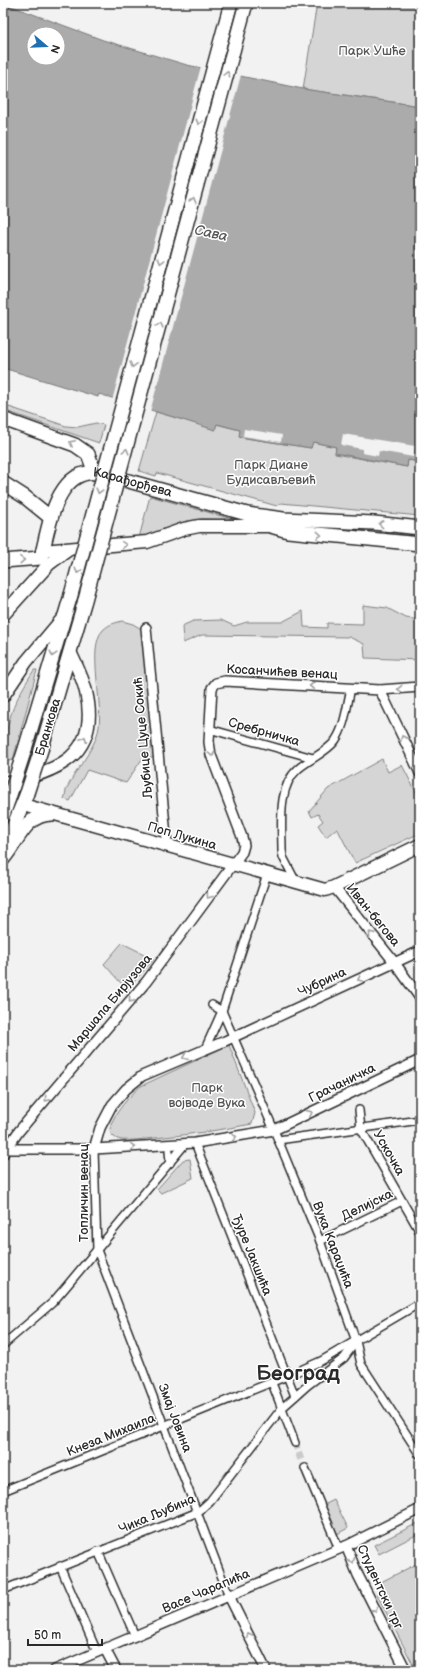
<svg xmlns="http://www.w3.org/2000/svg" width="423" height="1673" font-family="'Balsamiq Sans',sans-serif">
<rect width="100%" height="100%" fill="#f2f2f2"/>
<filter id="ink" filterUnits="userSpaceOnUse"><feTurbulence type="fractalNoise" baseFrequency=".025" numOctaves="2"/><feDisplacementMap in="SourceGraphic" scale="8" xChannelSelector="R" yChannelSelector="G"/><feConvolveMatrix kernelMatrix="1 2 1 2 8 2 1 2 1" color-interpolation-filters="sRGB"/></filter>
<g filter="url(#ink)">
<g fill="#d5d5d5" stroke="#808080">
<path d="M317,3h103v103l-117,-17z"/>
<path d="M3,405l63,21 12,1 18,-4 8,2 -5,18 -96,-33z"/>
<path d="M156,412l59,17 1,-5 24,6 -1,7 72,11 1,-6 24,5 -1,7 72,13 1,-7 12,2v54l-139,-13 -4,3 -120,-33 -1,3 -17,-5z"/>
<path d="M150,496l86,24 -33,-1 -17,2 -40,16 -7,1z"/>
<path d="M363,605l24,3 19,10 14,2v40l-55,-2 -1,-14 -15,-7 -147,-2 -19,8 -1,-17 11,-5 28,-1 13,6 13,-4h35l21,-11 1,16 23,1v-5l36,1z"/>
<path d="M122,621l11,3 10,6 12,125 -3,3 -10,1 -16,24 -39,-13 -17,31 -6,-2c2,-4 1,-8 3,-11 9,-19 25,-35 31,-56 7,-25 -12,-85 5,-102 6,-6 12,-7 19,-9z"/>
<path d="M34,670h3l-24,90 -4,1c-9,-34 7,-63 25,-91z"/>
<path d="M382,759l6,13 14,-7 18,35v33l-65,30 -18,-35 -11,9 -8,-12 5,-4 -5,-7 -6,3 -3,-6 19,-22z"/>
<path d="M122,943l32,16 -27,31 -23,-26z"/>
<path d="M229,1045l26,68 -3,11c-32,6 -64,11 -97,14 -11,1 -23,3 -34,2 -4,-1 -8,-3 -10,-6 -6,-12 21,-41 30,-48z"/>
<path d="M190,1159l3,19 -32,15 -4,-4 26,-29z"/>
<path d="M334,1500l14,28 -11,6 -13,-29z"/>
<path d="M420,1522v11l-41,21 -5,-9z"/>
<path d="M420,1562v108h-4l-39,-75 4,-13z"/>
</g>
<path fill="#ababab" stroke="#787878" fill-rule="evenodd" d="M3,3l100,37 84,25 116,24 117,17v356l-12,-2 -1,7 -72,-14 1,-6 -23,-5 -2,6 -72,-11 1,-7 -23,-6 -2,6 -116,-36 -1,3 -95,-29zM34,34h24v24h-24z"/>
<g fill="#f2f2f2">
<path d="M201,66l40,9 -91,337 -38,-11z"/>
<path d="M244,429l38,6 -1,7 -38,-6z"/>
<path d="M343,434l72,12 -2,11 -34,-6 -1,5 -16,-3v-4l-21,-4z"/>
</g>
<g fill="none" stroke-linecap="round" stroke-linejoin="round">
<path stroke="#cacaca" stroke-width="7" stroke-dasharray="7 3.5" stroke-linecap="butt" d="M295,1443l7,20"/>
<defs>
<g id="pedestrian">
<path d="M209,729l104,29"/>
<path d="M267,874l-45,137 52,119 46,111 36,100 5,23 59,91"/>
<path d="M296,882l-13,-25 -1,-7c0,-26 -5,-63 16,-81 11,-10 28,-16 37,-28 10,-14 12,-36 16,-53"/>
<path d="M205,1049l17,-38 -10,-6"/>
<path d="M359,1110l2,19 59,103"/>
<path d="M278,1140l142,-20"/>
<path d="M195,1143l100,253"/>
<path d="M94,1149l3,101 132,346"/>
<path d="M169,1151l1,12"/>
<path d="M320,1241l82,-40"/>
<path d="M3,1345l49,-42 13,-15 121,-145"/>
<path d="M272,1383l23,60"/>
<path d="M305,1468l34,81"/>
<path d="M3,1491l284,-115 34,-15 99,-58"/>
<path d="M98,1551l37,85"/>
<path d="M60,1566l37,86"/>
<path d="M3,1590l195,-78 12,-11 72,-93 26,-23 36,-27 11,-15"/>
</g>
<g id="minor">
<path d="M146,628l21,218"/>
<path d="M380,690l40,83"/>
<path d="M334,887l61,76 25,35"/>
<path d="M3,1149h91l101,-6 79,-13 146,-70"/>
<path d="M94,1149l6,-21 12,-23 14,-16 16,-13 83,-35 195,-90"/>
<path d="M3,1154l16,-23 127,-149 96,-130 2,-7 -2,-8 -31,-82 -2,-13 3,-54 4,-5 9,-2 155,9 40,-3"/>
<path d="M346,1546l12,29 48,95"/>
<path d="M229,1596l37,74"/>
<path d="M105,1649l11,21"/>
<path d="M55,1670l291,-124 74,-37"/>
</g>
<g id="tertiary">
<path d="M42,551l105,-9 37,-13 15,-3h71"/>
<path d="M3,615l46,-51 19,-14"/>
<path d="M3,696l23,-34 37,-44"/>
<path d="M3,783c53,-10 98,-27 83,-91 -3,-14 -10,-27 -16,-40"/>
<path d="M23,805l302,85 9,-3 86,-42"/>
</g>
<g id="secondary">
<path d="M147,314l84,-311"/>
<path d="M3,419l72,26 13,9 7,19"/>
<path d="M3,483l22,14 26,21"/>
<path d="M256,519l15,7 17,5 132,13"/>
<path id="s1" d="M3,561l38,-3c8,-31 15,-92 59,-85l147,41 36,5 91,4 46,5"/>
<path d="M42,747l43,-147"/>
<path d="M25,749l46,-154"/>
<path d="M3,815l6,-17"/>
<path d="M5,847l22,-54"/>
<path d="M3,859c15,-17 22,-45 49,-45"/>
</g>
</defs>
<use href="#pedestrian" stroke="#2b2b2b" stroke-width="10"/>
<use href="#minor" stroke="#2b2b2b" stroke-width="12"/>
<use href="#tertiary" stroke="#2b2b2b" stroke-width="15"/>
<use href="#secondary" stroke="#2b2b2b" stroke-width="16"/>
<use href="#pedestrian" stroke="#fff" stroke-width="7"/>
<use href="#minor" stroke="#fff" stroke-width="9"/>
<use href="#tertiary" stroke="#fff" stroke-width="12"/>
<use href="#secondary" stroke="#fff" stroke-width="13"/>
<defs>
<g id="secondary-bridge">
<path d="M71,595l76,-281"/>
<path d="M85,600l161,-597"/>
<path d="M27,793l15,-46"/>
<path d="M9,798l16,-49"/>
</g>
</defs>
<use href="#secondary-bridge" stroke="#2b2b2b" stroke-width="16" stroke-linecap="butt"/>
<use href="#secondary-bridge" stroke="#fff" stroke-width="13"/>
</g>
<defs><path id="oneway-chevron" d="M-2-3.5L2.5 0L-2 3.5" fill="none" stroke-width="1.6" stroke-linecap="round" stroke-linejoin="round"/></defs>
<g stroke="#a0a0a0">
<use href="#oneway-chevron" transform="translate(227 74) rotate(-75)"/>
<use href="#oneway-chevron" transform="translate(199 122) rotate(105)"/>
<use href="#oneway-chevron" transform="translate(193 200) rotate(-75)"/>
<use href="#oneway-chevron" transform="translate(161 261) rotate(105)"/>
<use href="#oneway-chevron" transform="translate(160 325) rotate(-75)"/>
<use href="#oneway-chevron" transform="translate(133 365) rotate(105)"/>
<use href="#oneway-chevron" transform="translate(72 443) rotate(-154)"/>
<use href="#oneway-chevron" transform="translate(126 451) rotate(-75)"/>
<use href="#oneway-chevron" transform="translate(99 491) rotate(105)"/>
<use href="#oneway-chevron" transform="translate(381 524) rotate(-174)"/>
<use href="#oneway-chevron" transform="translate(319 535) rotate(4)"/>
<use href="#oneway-chevron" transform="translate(124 545) rotate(-4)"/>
<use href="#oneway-chevron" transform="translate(22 560) rotate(-4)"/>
<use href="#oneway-chevron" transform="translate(78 571) rotate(105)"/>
<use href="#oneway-chevron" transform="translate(53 654) rotate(107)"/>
<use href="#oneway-chevron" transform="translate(312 686) rotate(-177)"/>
<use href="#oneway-chevron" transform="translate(400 689) rotate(177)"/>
<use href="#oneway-chevron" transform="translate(403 738) rotate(-115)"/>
<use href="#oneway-chevron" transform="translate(84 739) rotate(-65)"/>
<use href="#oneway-chevron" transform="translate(212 754) rotate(75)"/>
<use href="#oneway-chevron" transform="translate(209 896) rotate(126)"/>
<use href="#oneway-chevron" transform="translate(371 934) rotate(-129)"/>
<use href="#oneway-chevron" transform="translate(360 979) rotate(155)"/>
<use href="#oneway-chevron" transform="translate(131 1000) rotate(131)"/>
<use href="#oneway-chevron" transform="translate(185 1057) rotate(158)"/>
<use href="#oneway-chevron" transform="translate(47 1099) rotate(131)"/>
<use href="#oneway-chevron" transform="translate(310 1113) rotate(-26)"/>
<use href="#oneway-chevron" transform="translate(234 1137) rotate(-10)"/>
<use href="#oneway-chevron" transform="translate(133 1147) rotate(-4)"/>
<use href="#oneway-chevron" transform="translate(352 1561) rotate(67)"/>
<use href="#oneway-chevron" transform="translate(375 1610) rotate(64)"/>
<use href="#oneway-chevron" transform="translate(249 1635) rotate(-116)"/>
</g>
</g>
<g text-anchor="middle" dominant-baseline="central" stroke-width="3" stroke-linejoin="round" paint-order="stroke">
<g font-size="13" fill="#565656" stroke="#fff">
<text x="372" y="51">Парк Ушће</text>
<text x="271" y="465">Парк Диане<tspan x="271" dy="15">Будисављевић</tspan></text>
<text x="207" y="1088">Парк<tspan x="207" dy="15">војводе Вука</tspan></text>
</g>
<g font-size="13" fill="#2b2b2b" stroke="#fff">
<text stroke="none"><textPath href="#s1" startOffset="187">Карађорђева</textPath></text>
<text transform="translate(282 672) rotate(3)">Косанчићев венац</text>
<text transform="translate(48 727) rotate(-73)">Бранкова</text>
<text transform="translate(264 732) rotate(16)">Сребрничка</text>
<text transform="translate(143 738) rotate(-95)">Љубице Цуце Сокић</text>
<text transform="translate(182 836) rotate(16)">Поп Лукина</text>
<text transform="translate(373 915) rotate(51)">Иван-бегова</text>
<text transform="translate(322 982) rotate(-25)">Чубрина</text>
<text transform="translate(110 1003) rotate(-50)">Маршала Бирјузова</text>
<text transform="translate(342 1083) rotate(-26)">Грачаничка</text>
<text transform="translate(389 1153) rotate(60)">Ускочка</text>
<text transform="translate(84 1193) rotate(-90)">Топличин венац</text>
<text transform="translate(367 1205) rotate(-26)">Делијска</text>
<text transform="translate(333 1245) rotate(69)">Вука Караџића</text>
<text transform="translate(252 1255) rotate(68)">Ђуре Јакшића</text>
<text transform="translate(175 1418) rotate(69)">Змај Јовина</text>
<text transform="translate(111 1435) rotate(-22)">Кнеза Михаила</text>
<text transform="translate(157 1514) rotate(-23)">Чика Љубина</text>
<text transform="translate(380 1587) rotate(65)">Студентски трг</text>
<text transform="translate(206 1591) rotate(-23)">Васе Чарапића</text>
</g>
<g font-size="14" font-style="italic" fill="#585858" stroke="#fff">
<text transform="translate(211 233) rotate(12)">Сава</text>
</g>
<g font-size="21" font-weight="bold" fill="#2b2b2b" stroke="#fff">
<text x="298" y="1373">Београд</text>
</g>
</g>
<rect width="423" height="1673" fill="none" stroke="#fff" stroke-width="16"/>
<rect x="8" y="8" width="407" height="1657" fill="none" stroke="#2b2b2b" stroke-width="1.5" filter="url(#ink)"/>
<g transform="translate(46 46) rotate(109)"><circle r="19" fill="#ffffff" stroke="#aaaaaa"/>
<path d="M0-3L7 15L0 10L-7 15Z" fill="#1f6fb2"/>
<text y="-6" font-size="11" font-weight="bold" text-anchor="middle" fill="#2b2b2b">N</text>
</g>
<path d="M28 1639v6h74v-6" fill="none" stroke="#2b2b2b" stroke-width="2"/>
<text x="34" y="1639" font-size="12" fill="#2b2b2b" stroke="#ffffff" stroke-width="3" paint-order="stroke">50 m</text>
</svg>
